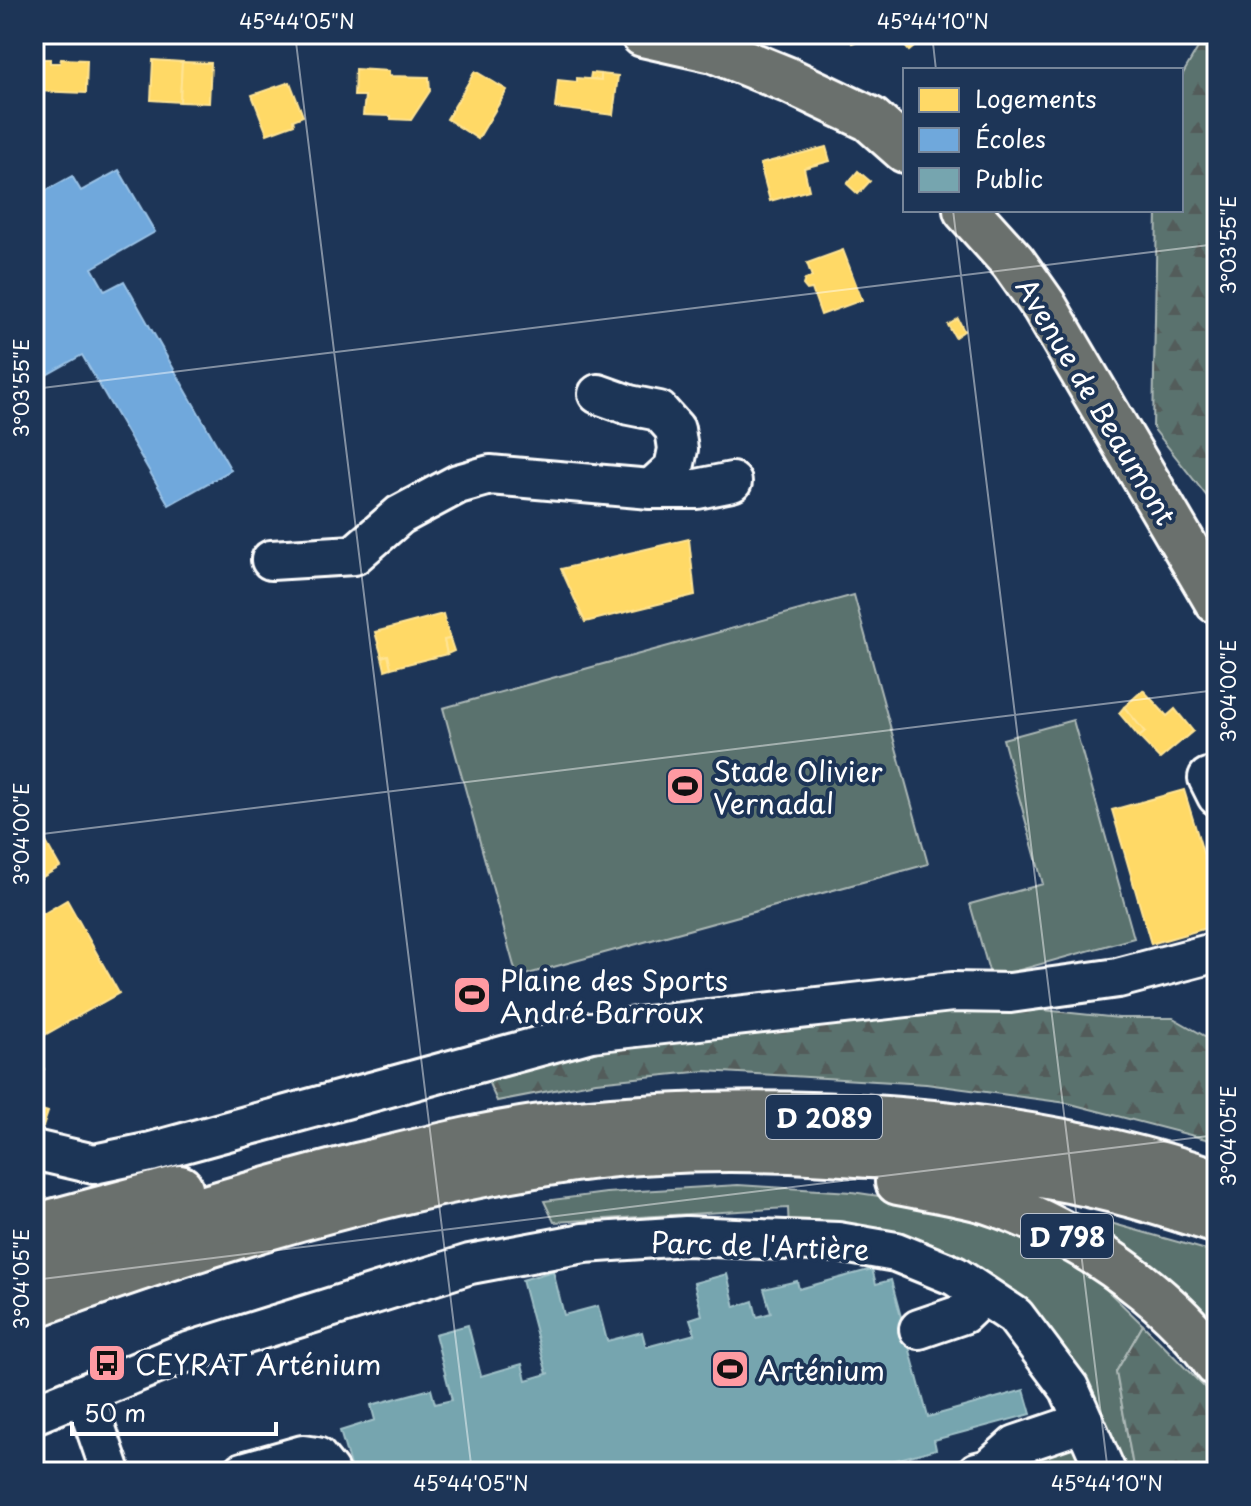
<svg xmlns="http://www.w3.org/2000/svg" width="1251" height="1506" font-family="'Playpen Sans',sans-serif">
<defs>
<pattern id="forest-firs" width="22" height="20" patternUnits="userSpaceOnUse" patternTransform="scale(2)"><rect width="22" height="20" fill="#5a726e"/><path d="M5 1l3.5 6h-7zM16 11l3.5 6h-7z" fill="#525b5a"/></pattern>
</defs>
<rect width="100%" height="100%" fill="#1d3557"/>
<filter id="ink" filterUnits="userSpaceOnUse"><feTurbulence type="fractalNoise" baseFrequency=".0125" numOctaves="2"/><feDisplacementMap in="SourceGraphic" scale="16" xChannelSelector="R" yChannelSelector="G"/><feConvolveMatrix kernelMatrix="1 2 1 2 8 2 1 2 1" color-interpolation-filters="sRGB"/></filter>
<g filter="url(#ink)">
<g fill="#5a726e" stroke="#acb8b6" stroke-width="2">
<path d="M854,595l74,269 -411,113 -74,-269z"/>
<path d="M1073,720l61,218 -143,40 -21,-74 73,-20 -40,-145z"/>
<path d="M738,1185l114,7 114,17 112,53 65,63 -27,47 18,100h-90l-6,-18 40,-7 -70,-152 -219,-64 -1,-23 -234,14 -10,-21 62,-8z"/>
<path d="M1075,1213l142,40v85l-144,-114z"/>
</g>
<g fill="url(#forest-firs)" stroke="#acb8b6" stroke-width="2">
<path d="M1206,34h11v475l-64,-81 4,-218h24v-133z"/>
<path d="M966,1002l153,16h54l44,25v99l-150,-39 -141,-19 -221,-13 -109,11 -99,19 -11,-24 126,-28z"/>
<path d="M1143,1325l67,68 7,11v68h-83l-18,-100z"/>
</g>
<g fill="#ffd966" stroke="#ffe494" stroke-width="2">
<path d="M849,34h26l1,1 -24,8z"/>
<path d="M895,34h35l-21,17z"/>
<path d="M35,59h15v4h10l1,-4 26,1 -1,33 -51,-2z"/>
<path d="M153,60l29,2 -2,40 -29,-2z"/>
<path d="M182,62l29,1 -2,40 -29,-1z"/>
<path d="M355,69l34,2v5l40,1 1,14 -19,29 -20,-1v-3l-28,-1 2,-19h-11z"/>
<path d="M475,71l32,19 -29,49 -31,-20z"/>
<path d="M591,73l10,1v6l-11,-1z"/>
<path d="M601,74l17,2 -5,39 -58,-7 3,-28 19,2v-4l24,2z"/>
<path d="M290,82l13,34 -10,4 1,4 -27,10 -15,-39z"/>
<path d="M826,147l4,14 -26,7 5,22 -39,11 -10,-37z"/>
<path d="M858,171l12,10 -12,13 -11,-10z"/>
<path d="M843,250l19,50 -41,15 -9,-26 -5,1 -4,-5 2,-6 7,-2 -5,-14z"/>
<path d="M958,319l6,12 -9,6 -7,-12z"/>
<path d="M689,539l6,56 -110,27 -24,-53z"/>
<path d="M443,614l7,25 -6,1 3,14 -56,14 -3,-13 -6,2 -7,-25z"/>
<path d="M450,639l4,12 -7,3 -3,-14z"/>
<path d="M388,655l3,13 -6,2 -3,-13z"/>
<path d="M1143,690l24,26 8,-7 18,22 -33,28 -21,-22 6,-5 -21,-25z"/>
<path d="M1124,707l21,25 -6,5 -20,-24z"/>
<path d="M1184,790l22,72h11v25l-5,2 5,18v18l-66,19 -39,-134z"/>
<path d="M34,821l26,46 -26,15z"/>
<path d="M34,899l9,15 24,-14 52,93 -85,48z"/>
<path d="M34,1051l10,18 -10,5z"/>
<path d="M35,1108l13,4 -5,15 -9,-3z"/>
</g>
<path fill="#6fa8dc" stroke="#9ac2e6" stroke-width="2" d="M119,170l36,62 -63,36 13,23 19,-10 107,189 -62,35 -87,-150 -48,27v-185l38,-21 9,15z"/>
<path fill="#76a5af" stroke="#9fc0c7" stroke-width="2" d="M872,1269l4,15 15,-4 37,137 96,-27 7,24 -97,26 2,9 -70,19 1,4h-515l-12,-41 35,-11 -4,-15 60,-16 4,15 17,-4 -17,-66 33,-9 13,51 41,-12 4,16 24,-7 -3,1 -25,-94 31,-9 11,44 34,-9 9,35 35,-9 4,15 49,-13 -5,-15 12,-4 -8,-32 33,-9 8,33 18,-6 4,16 14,-4 -7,-24 33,-8 2,8z"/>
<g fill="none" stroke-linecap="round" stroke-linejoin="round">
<defs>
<g id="minor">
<path d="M651,489h46l35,-7"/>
<path d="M271,560l83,-5 46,-40 58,-31 32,-9 161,14 23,-21 4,-19 -3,-20 -16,-18 -30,-6 -31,-11"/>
<path d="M1208,778l9,18"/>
<path d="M34,1150l60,14 57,-12 440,-120 361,-40 58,1 108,-15 99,-26"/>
<path d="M919,1329l44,-15 20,-19"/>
<path d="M84,1394l27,78"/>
<path d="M34,1414l145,-59 291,-91 114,-21 102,-7 152,6 58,10 59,24 60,40 54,72 37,84"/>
<path d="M243,1472l60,-17 14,2 12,15"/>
<path d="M977,1472l12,-3 27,-24 68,-23"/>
</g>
<g id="major">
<path d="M643,34l71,16 74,30 82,39 35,31"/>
<path d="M966,210l47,52 31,44 173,295"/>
</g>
<g id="highway">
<path d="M898,1182c29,6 61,10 90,19 81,26 181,93 229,163"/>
<path d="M34,1227l146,-39"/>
<path d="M34,1267c103,-41 212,-72 319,-100 71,-17 142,-36 215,-43 210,-21 448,-10 649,58"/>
<path d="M34,1305c175,-64 355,-120 540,-146 83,-12 170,-12 255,-7 75,5 149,12 224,25 55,9 111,27 164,44"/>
</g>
</defs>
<use href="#minor" stroke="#fff" stroke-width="44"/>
<use href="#major" stroke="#fff" stroke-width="50"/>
<use href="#highway" stroke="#fff" stroke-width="50"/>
<use href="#minor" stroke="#1d3557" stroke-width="38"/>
<use href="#major" stroke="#6b706d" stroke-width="44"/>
<use href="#highway" stroke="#6b706d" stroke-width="44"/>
</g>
</g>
<path fill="none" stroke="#fff" stroke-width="2" stroke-opacity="0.45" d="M295,34l177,1438M932,34l4,36M953,210l155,1262M34,389l1183,-145M34,835l1183,-145M34,1280l1183,-145"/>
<defs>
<symbol id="stadium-square" viewBox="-11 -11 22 22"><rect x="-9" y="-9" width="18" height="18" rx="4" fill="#ff9aa2" stroke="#1d3557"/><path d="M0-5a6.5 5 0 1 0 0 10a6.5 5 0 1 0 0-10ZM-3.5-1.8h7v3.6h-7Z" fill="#111"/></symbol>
<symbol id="bus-square" viewBox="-11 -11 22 22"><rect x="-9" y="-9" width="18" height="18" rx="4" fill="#ff9aa2" stroke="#1d3557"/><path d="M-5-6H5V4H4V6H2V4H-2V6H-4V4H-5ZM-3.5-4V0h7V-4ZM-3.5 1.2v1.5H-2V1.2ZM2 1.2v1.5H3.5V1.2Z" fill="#111"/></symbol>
</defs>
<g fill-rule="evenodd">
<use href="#stadium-square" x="663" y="764" width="44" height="44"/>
<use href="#stadium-square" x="450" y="973" width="44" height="44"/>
<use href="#bus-square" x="85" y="1341" width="44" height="44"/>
<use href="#stadium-square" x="708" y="1347" width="44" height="44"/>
</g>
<g text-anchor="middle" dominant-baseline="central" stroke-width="8" stroke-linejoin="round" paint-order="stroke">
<g fill="#1d3557" stroke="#bbc2cd" stroke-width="2">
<rect x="766" y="1095" width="116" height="44" rx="6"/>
<rect x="1021" y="1214" width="92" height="44" rx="6"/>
</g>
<g font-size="26" font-weight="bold" fill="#fff">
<text x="824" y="1117">D 2089</text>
<text x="1067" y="1236">D 798</text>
</g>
<g font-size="28" fill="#fff" stroke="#1d3557">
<text transform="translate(1097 401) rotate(59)">Avenue de Beaumont</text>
<text transform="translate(760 1245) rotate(2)">Parc de l'Artière</text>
</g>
<g font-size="28" fill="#fff" stroke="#1d3557" text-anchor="start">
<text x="713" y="770">Stade Olivier<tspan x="713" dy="32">Vernadal</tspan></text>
<text x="500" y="979">Plaine des Sports<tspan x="500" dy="32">André Barroux</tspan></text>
<text x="135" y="1363">CEYRAT Arténium</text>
<text x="758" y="1369">Arténium</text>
</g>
</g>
<rect width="1251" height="1506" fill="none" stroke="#1d3557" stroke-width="88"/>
<rect x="903" y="68" width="280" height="144" fill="#1d3557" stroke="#77869a" stroke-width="2"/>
<rect x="919" y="88" width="40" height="24" fill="#ffd966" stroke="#77869a" stroke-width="2"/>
<text x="975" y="108" font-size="24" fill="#ffffff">Logements</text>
<rect x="919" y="128" width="40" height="24" fill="#6fa8dc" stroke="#77869a" stroke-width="2"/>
<text x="975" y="148" font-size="24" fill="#ffffff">Écoles</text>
<rect x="919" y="168" width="40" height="24" fill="#76a5af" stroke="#77869a" stroke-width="2"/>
<text x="975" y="188" font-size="24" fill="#ffffff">Public</text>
<path d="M72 1422v12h204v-12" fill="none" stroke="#ffffff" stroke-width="4"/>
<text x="84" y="1422" font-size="24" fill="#ffffff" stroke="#1d3557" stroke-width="6" paint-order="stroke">50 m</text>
<rect x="44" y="44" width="1163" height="1418" fill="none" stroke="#fff" stroke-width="3"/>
<g font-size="20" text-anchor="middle" fill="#fff">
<text x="297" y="29">45°44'05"N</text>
<text x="933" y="29">45°44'10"N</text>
<text transform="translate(1229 245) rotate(-90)" y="7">3°03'55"E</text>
<text transform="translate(22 388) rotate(-90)" y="7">3°03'55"E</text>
<text transform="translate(1229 691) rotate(-90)" y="7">3°04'00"E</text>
<text transform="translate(22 834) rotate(-90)" y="7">3°04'00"E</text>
<text transform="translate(1229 1136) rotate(-90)" y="7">3°04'05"E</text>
<text transform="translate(22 1279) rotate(-90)" y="7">3°04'05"E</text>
<text x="471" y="1491">45°44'05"N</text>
<text x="1107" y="1491">45°44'10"N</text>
</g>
</svg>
